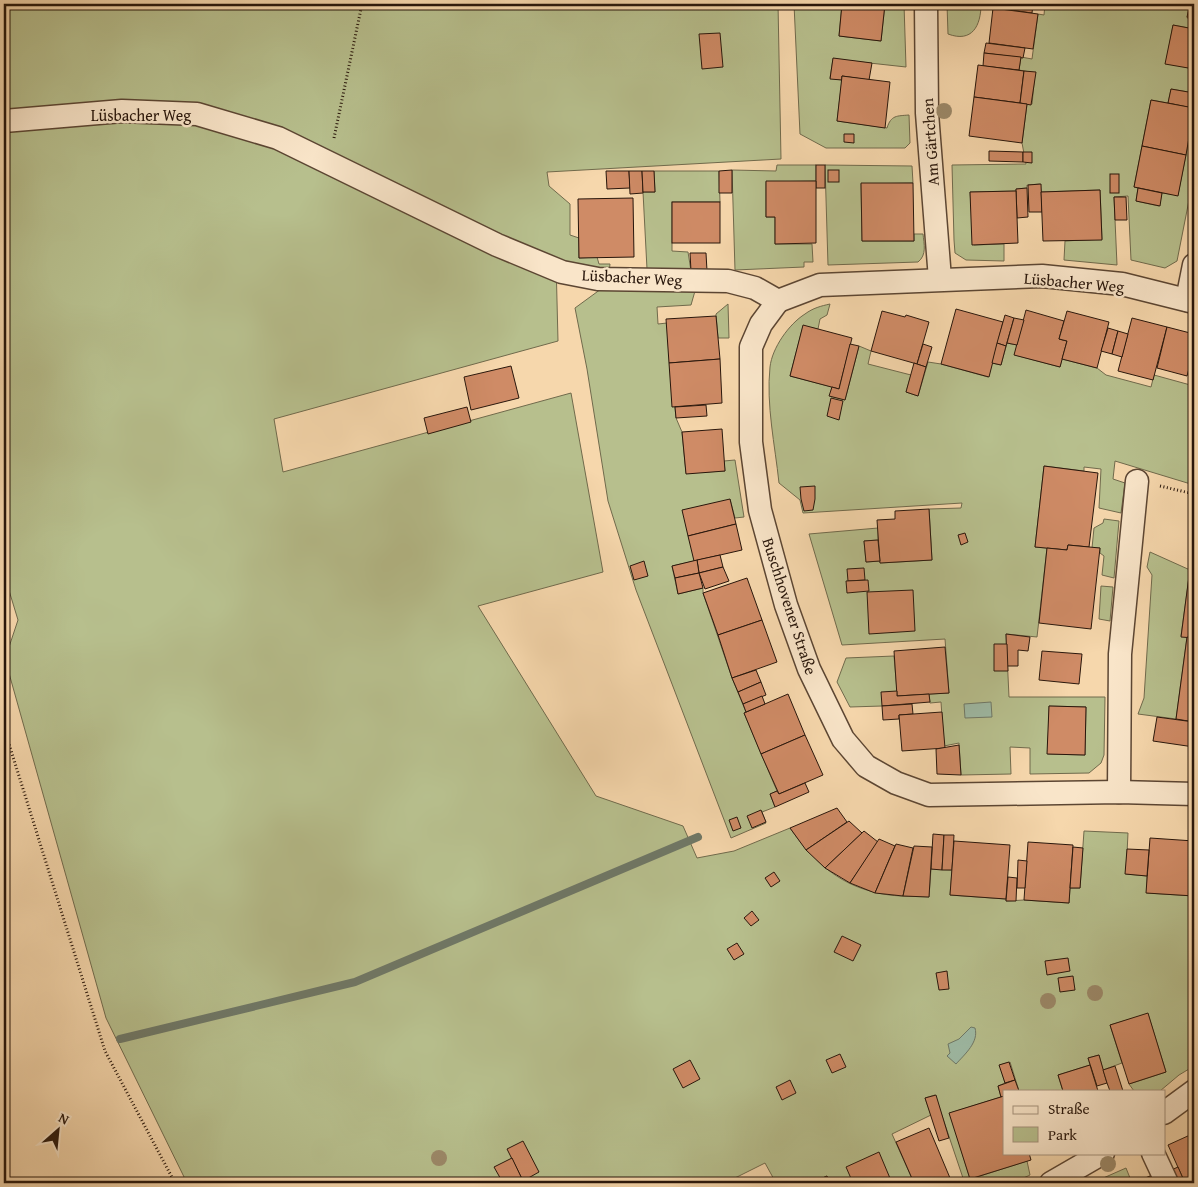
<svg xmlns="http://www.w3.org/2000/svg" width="1198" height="1187" font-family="'Gentium Book Plus',serif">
<rect width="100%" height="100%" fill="#f6d7ac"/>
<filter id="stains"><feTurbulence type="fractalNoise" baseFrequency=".004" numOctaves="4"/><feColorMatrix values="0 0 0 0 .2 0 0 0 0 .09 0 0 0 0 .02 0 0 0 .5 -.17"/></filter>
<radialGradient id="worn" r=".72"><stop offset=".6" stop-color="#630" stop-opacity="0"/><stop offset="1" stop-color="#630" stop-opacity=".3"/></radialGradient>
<g fill="#b7bf8d" stroke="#706a4c" fill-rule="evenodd">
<path d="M4,4h774l3,155 -234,13 2,14 21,18v31l9,3v20l18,-1 2,7h11l-1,9 -53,-12 2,80 -284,78 9,53 288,-79 32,179 -125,34 118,190 87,30 14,32 37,-7 56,-23c22,31 46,55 84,64 18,5 37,4 55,5l2,-28 21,1 -2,25 56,4v2l18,-1 45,3 1,-15h10l4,-57 44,2 -2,41 21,2v17l47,3v170l-15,9 -19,16h-26l-5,-7 37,-12 -18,-58 -38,11 12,38 -19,7 -4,-15 -11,3 2,7 -32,10 5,16h-44l-9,-29 -10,3 5,18 -7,3 3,11 -51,16 20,66 -6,2 -29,-86 -10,3 6,17 -39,19 22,49h-72l-2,-5 -10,4 -3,-6 -16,7h-35l-11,-20 -40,20h-538l-81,-165 -101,-359 13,-39 -14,-46z"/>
<path d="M794,4h48l-3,32 42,5 4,-37h19l2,63 -73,-8 -3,19 12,2 -5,41 50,7c4,-13 10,-12 22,-13l1,28 -5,5h-79l-26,-14z"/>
<path d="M947,4h34c0,22 -9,39 -33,30z"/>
<path d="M1045,4h145l-3,14 7,2v9l-21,-4 -7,38 28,6v24l-23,-4 -3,14 -17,-3 -17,87 4,1 -2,13 23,5 3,-13 16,2 16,-81v61l-17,86 -12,7 -34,-8 -3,-64 -14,1 3,68 -53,-5 1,-19 37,-2 -2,-49 -59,2 -1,-8 -13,1v3l-11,1v2l-46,1 4,53 30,-1v17l-38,-1 -11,-7 -1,-13 -2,-75 74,-1 -4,-21 5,-39h5l3,-31 -16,-3 2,-13 11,2 6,-45 6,1z"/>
<path d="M777,165h39v16l-50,1v35h9v27h37l1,18h-9v5l-69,3 -3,-100 44,1z"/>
<path d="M825,165l87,1 1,17 -52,1 1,57h52v-7h9c1,10 4,21 -5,28l-90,3z"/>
<path d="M654,171h65l1,31h-48v49l16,1 3,19 -44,-2 -4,-77h12z"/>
<path d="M601,289l94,2 -4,14 -34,2 1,17 9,-1 9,95 6,14 4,41 39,-2 -1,-10 11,-1 9,57 -9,1 -5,-19 -36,62 -22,5 6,28 25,-6v5l29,85 14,34 -2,1 33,78 -7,3 5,13 -13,5 4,11 -35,15 -95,-248 -28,-89 -21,-132 -12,-61z"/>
<path d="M728,304l1,34h-11l-2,-24z"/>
<path d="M830,304l-3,11 -7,4 -2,10 -15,-3 -13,50 42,11 -2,9 15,4 14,-54 12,5 -3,13 43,11 -5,17 12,4 10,-34 13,2 47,13 4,-14 9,2 6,-22 10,2 -2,10 45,12 2,-8 35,9 9,7 45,12 3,-12 40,11v99l-79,-24 -2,18 12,4 -4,30 -22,-5 2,-39 -17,-2v4l-40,-5 -9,81 12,1 -10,89 -31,-3 3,63h96l-1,58 -3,8 -12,10 -59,1v-26l-20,-1 1,27 -50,1 -2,-32 -15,3 -3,-44 -11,1 -1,-9 20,-1 -4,-54 -103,6 -33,-111 69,-6v12l-14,1 2,21 14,-1v2l52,-3 -3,-51 32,-1 1,-5 -159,10 -3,-13 -21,-17c-4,-38 -13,-78 -9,-116 2,-19 19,-43 35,-53 8,-6 16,-8 25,-10zM1049,706l37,1 -1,48 -37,-1z"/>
<path d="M1104,519l15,2 -5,57 -12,-3 2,-19 -4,-3v-5h-8l2,-20 9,-5z"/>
<path d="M1150,552l40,18 -9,66 6,1 -11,82 -38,-5 6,-16 8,-123 -5,-8z"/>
<path d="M1101,586l12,1 -3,34 -11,-2z"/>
<path d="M894,656l3,35 -15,15 -32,1 -13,-25 9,-24z"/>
<path d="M1027,1161l3,14 -17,8h-34l-2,-6z"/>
<path d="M1126,1168l6,15h-40z"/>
</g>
<g fill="#9ebaa5" stroke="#6f7867">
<path d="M991,702l1,15 -27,1 -1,-14z"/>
<path d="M971,1027l4,1c4,14 -10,26 -19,36l-9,-8 3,-3 -2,-9 11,-5z"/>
</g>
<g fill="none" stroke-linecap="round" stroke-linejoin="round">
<path stroke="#6f7867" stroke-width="8" d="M120,1039l235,-57 343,-145"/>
</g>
<g fill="#cf8b66" stroke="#28160b">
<path d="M842,4h43l-4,37 -42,-5z"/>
<path d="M989,4h44l-1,9 -43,-6z"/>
<path d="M1190,4h4v15l-7,-2z"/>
<path d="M993,8l45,6 -5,35 -44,-6z"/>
<path d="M1173,25l21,4v40l-29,-5z"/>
<path d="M720,33l3,34 -21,2 -3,-35z"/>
<path d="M986,43l39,5 -2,10 -39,-5z"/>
<path d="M984,53l37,4 -2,13 -36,-4z"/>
<path d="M833,58l39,5 -3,17 -27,-4v4l-12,-1z"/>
<path d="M978,65l46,6 -4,32 -46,-6z"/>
<path d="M1024,71l12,1 -5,33 -11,-2z"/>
<path d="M842,76l48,6 -5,46 -48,-7z"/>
<path d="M1171,89l23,4 -2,15 -24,-5z"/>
<path d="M974,97l53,7 -5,39 -53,-7z"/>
<path d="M1151,100l43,8 -8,47 -44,-9z"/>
<path d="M844,134h10v9l-10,-1z"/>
<path d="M1142,146l44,9 -8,41 -44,-9z"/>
<path d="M989,151l34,1v10l-34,-1z"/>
<path d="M1023,152h9v11l-9,-1z"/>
<rect x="816" y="165" width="9" height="23"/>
<path d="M732,170v23h-13v-22z"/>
<rect x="828" y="170" width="11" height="12"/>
<path d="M606,171h23l1,17 -23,1z"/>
<path d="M629,171h13l1,22 -13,1z"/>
<path d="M642,171h12l1,21h-12z"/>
<rect x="1110" y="174" width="9" height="19"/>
<path d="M766,181h50v62l-41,1v-27h-9z"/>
<path d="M861,183h52l1,58h-52z"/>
<path d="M1041,184l1,28h-13l-1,-27z"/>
<path d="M1027,188l1,29 -11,1 -1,-29z"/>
<path d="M1138,188l24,5 -2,13 -24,-5z"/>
<path d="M1100,190l2,50 -59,1 -2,-49z"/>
<path d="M1016,191l2,52 -46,2 -2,-53z"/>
<path d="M1114,197h12l1,23h-12z"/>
<path d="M633,198l1,59 -55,1 -1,-59z"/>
<rect x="672" y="202" width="48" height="41"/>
<path d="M690,253h16l1,18h-16z"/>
<path d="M956,309l47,13 -14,55 -48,-13z"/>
<path d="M1026,310l38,11 -5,18 8,2 -7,26 -46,-12z"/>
<path d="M882,311l23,6 1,-2 23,7 -12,42 -46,-13z"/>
<path d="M1067,311l42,11 -12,46 -35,-9 5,-18 -8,-2z"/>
<path d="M1005,315l9,3 -8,28 -9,-3z"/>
<path d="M716,316l4,43 -51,4 -3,-44z"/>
<path d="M1014,318l10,2 -7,25 -10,-2z"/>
<path d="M1132,318l35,9 -14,53 -35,-9z"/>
<path d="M803,325l49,13 -13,51 -49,-13z"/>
<path d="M1167,327l27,7v15l-7,27 -30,-8z"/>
<path d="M1108,328l10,3 -6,23 -11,-3z"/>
<path d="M1118,331l10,3 -6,23 -10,-3z"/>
<path d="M997,343l9,3 -5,19 -9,-2z"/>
<path d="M850,344l9,2 -14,54 -16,-4 3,-9 7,2z"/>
<path d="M923,344l9,3 -6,20 -9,-3z"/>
<path d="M720,359l2,44 -50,4 -3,-44z"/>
<path d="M914,363l12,4 -8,29 -12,-4z"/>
<path d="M511,366l8,32 -48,12 -7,-33z"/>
<path d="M831,398l12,3 -4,19 -12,-4z"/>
<path d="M706,405l1,11 -31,2 -1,-11z"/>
<path d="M467,407l4,15 -43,12 -4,-16z"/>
<path d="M722,429l3,42 -39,3 -4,-42z"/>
<path d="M1044,466l54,7 -9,74 -21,-2 -1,5 -32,-3z"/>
<path d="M815,486v13l-2,11 -9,1 -3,-12 -1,-12z"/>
<path d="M730,499l6,25 -48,12 -6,-26z"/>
<path d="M929,509l3,51 -52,3 -3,-43 18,-1v-8z"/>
<path d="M736,524l6,26 -48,11 -6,-25z"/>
<path d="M965,533l3,9 -7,3 -3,-10z"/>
<path d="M878,540l2,21 -14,1 -2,-21z"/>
<path d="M1068,545l32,3 -9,81 -52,-6 8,-75 20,2z"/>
<path d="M1192,553l2,1v84l-13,-1z"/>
<path d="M720,555l3,12 -24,6 -2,-13z"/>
<path d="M697,560l2,13 -24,5 -3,-12z"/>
<path d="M644,561l4,15 -14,4 -4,-14z"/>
<path d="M723,567l6,14 -24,8 -6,-16z"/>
<path d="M864,568l1,12 -17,1 -1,-12z"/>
<path d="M699,573l4,15 -25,6 -3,-16z"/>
<path d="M747,578l15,42 -44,15 -15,-42z"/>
<path d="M868,580l1,11 -22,2 -1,-12z"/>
<path d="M913,590l2,41 -46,3 -2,-42z"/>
<path d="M762,620l15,42 -45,16 -14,-43z"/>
<path d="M1006,634l24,3 -2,14 -10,-1v16h-11z"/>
<path d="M1187,637l7,1v84l-18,-3z"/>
<path d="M994,644h13l1,27h-14z"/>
<path d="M945,647l4,46 -52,3 -3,-45z"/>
<path d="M1042,651l40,3 -3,30 -40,-4z"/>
<path d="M756,670l5,12 -23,10 -6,-14z"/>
<path d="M761,682l5,13 -23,9 -5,-12z"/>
<path d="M897,691v5l32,-2 1,8 -48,4 -1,-14z"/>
<path d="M788,694l17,41 -44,19 -17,-41z"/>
<path d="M762,696l3,8 -19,8 -3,-8z"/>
<path d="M912,704l1,10 -14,1v4l-16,1 -1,-14z"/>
<path d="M1049,706l37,1 -1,48 -38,-1z"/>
<path d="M942,712l3,36 -43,3 -3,-36z"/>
<path d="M1157,717l37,5v25l-41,-6z"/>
<path d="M805,735l18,40 -44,19 -18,-40z"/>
<path d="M959,745l2,30 -24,-1 -1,-25z"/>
<path d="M805,783l4,9 -34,15 -5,-13 7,-3 2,3z"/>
<path d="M837,808l10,14 -41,28 -16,-22z"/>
<path d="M761,810l5,12 -14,6 -5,-12z"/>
<path d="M737,817l4,11 -8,3 -4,-11z"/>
<path d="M849,821l13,12 -37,35 -19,-18z"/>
<path d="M864,831l14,11 -28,41 -25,-15z"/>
<path d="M933,834l11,1 -2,35 -11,-1z"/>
<path d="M944,835h10l-2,35h-10z"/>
<path d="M1150,838l44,3v55l-48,-3z"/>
<path d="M879,839l16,7 -20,47 -25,-10z"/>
<path d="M954,841l56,4 -4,54 -56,-4z"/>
<path d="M1028,842l45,3 -4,58 -45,-3z"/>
<path d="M896,844l17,4 -10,48 -28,-3z"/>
<path d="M914,846l18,1 -3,50 -26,-1z"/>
<path d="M1073,847l10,1 -3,40h-10z"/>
<path d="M1127,849l22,1 -2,26 -22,-2z"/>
<path d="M1018,860l9,1 -2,27h-8z"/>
<path d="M774,872l6,9 -9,6 -6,-9z"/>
<path d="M1008,877l9,1 -1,23h-10z"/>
<path d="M752,911l7,9 -8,6 -7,-8z"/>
<path d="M842,936l19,9 -8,16 -19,-9z"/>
<path d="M737,943l7,11 -10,6 -7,-11z"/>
<path d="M1068,958l2,13 -23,4 -2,-14z"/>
<path d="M947,971l2,18 -10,1 -3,-17z"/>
<path d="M1073,976l2,14 -15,2 -2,-14z"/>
<path d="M1148,1013l18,59 -37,12 -19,-59z"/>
<path d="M840,1054l6,13 -14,6 -6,-13z"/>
<path d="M1099,1055l8,28 -10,3 -9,-28z"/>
<path d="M690,1060l10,19 -17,9 -10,-19z"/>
<path d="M1009,1062l6,18 -10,3 -6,-18z"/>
<path d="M1090,1065l8,26h-35l-5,-16z"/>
<path d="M1115,1066l8,25h-13l-3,-8 -4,-13z"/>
<path d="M790,1080l6,13 -14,7 -6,-13z"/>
<path d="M1015,1080l4,11h-15v5l-3,1 -3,-11z"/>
<path d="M936,1095l13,43 -10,3 -14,-43z"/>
<path d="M1004,1096v57h25l2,7 -61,19 -21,-66z"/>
<path d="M929,1128l21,50 -13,5h-23l-18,-41z"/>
<path d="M1190,1135l4,9v39h-9l-17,-38z"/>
<path d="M523,1141l16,31 -16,9 -16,-32z"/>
<path d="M879,1152l13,31h-39l-7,-16z"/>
<path d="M512,1158l11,23 2,2h-22l-9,-16z"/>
<path d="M1178,1167l7,16h-14l-4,-11z"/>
<path d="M827,1176l3,7h-19z"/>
<path d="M1150,1176l3,7h-20z"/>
</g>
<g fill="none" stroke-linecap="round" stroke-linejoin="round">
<defs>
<g id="street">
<path d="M926,4l1,109 13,166"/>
<path d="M4,121l118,-10 75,3 81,24 219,107 65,27 36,7 130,2 27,7 23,13"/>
<path d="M1187,300l7,-35"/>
<path d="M778,301l-17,23 -10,23v95l9,68 26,95 23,64 34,70 23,27 30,17 33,12 190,-3 75,2"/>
<path d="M778,301l42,-16 222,-9 80,8 72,18"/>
<path d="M1119,792l1,-138 17,-173"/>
<path d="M1164,1113l30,-22"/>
<path d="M1153,1153l14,30"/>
<path d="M1051,1183l52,-30"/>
</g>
</defs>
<use href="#street" stroke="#5c4633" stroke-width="25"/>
<g stroke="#28160b" stroke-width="3" stroke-dasharray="1 2.5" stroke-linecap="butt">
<path d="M334,138l28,-134"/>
<path d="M1160,486l34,8"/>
<path d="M4,728l101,323 70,132"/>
</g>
<use href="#street" stroke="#f9e5c9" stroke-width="22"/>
</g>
<g fill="#9c8969">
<circle cx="944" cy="111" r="8"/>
<circle cx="1095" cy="993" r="8"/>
<circle cx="1048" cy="1001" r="8"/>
<circle cx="439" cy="1158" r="8"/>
<circle cx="1108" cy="1164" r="8"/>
</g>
<g text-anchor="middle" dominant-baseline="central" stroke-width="5" stroke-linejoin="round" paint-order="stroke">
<g font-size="16" fill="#28160b" stroke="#f9e5c9">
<text x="141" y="115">Lüsbacher Weg</text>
<text transform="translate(930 142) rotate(-94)">Am Gärtchen</text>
<text transform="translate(632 277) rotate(3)">Lüsbacher Weg</text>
<text transform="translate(1074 282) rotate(5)">Lüsbacher Weg</text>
<text transform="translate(790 606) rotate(72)">Buschhovener Straße</text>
</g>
</g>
<rect width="1198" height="1187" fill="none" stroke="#f6d7ac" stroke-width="20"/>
<rect x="5" y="5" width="1188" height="1177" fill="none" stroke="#28160b" stroke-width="2.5"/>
<rect x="10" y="10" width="1178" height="1167" fill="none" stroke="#28160b"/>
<rect x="1003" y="1090" width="162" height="65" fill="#f9e5c9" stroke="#a5927d"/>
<rect x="1013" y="1106" width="25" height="8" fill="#f9e5c9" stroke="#a5927d"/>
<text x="1048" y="1114" font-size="15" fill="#28160b">Straße</text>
<rect x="1013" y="1127" width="25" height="15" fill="#b7bf8d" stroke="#a5927d"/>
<text x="1048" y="1140" font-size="15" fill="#28160b">Park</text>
<g transform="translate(58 1130) rotate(27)" stroke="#f9e5c9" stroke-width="4" paint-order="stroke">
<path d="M0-4L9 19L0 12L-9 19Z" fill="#28160b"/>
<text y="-8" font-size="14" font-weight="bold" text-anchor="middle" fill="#28160b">N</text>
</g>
<rect width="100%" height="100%" filter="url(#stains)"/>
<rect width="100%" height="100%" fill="url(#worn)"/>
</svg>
